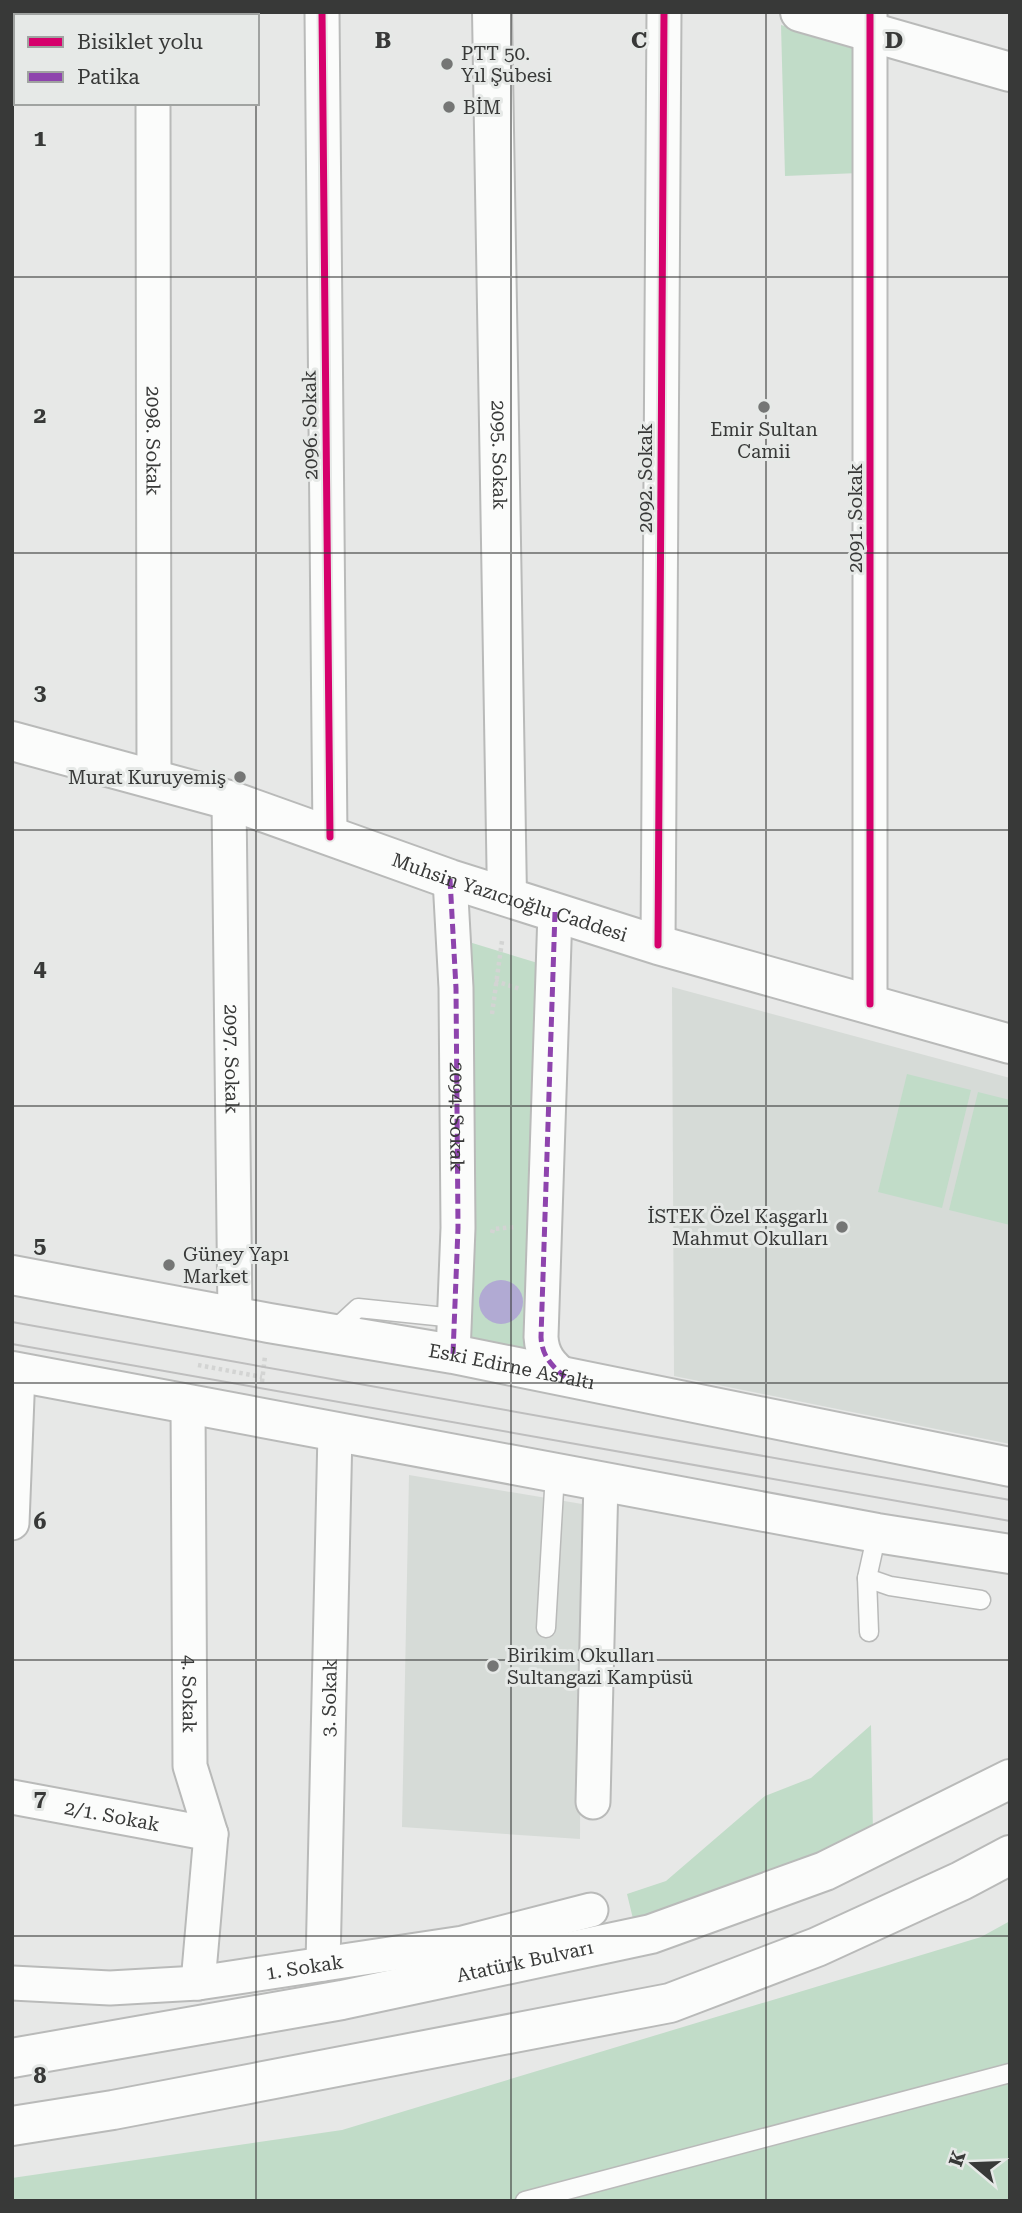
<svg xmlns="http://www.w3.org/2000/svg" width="1022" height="2213" font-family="'Roboto Serif',serif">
<rect width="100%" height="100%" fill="#e7e8e7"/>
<g fill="#d6dbd7">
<path d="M672,987l338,91v366l-336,-68z"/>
<path d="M409,1475l173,29 -2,335 -178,-12z"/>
</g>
<g fill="#c1dcc8">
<path d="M781,25l70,20 4,5 4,123 -74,3z"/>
<path d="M469,942l72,22 -11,388 -63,-11z"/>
<path d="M907,1074l64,16 -29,118 -64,-16z"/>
<path d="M978,1092l32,8v125l-61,-15z"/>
<path d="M871,1725l2,108 -238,94 -8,-33 39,-13 99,-85 46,-18z"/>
<path d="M1010,1921v280h-998v-23l330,-48 639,-193z"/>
</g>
<circle fill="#b1aad3" cx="501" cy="1302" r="22"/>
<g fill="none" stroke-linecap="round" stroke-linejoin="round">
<defs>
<g id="lane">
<path d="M331,1333l27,-25 97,10"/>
<path d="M877,1533l-10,45 23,8 91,14"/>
<path d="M867,1578l2,54"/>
<path d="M546,1628l9,-155"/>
<path d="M525,2201l485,-128"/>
</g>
<g id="street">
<path d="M152,12v4"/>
<path d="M322,12l8,825"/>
<path id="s1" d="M153,103l1,677"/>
<path id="s2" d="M229,800l6,517"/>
<path d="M450,879l6,109 2,240 -5,126"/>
<path d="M555,912l-14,425c1,19 10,28 24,40"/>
<path d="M658,945l6,-933"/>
<path d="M870,1004v-992"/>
<path id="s3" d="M188,1404l2,362 21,68 -13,149"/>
<path d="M12,1523l6,-151"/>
<path id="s4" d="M12,1797l199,37"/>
<path d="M593,1802l8,-321"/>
<path id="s5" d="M323,1964l12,-532"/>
<path id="s6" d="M12,1983l98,5 88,-5 265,-40 128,-33"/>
</g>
<g id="secondary">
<path id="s7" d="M492,12l15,884"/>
<path d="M800,12l210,60"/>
<path id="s8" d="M12,741l217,59 221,79 208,66 352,99"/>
</g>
<g id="primary">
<path id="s9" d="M12,1275l257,48 184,31 557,113"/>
<path d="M12,1371l865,162 133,21"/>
</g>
<g id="highway">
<path id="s10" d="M12,2058l330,-58 309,-66 174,-63 185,-92"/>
<path d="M12,2126l101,-16 557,-107 147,-56 144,-66 49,-26"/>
</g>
</defs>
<use href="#lane" stroke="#b9bab9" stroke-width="21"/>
<use href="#street" stroke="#b9bab9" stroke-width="37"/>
<use href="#secondary" stroke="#b9bab9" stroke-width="42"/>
<use href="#primary" stroke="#b9bab9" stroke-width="42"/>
<use href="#highway" stroke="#b9bab9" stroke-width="42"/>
<g stroke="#d3d4d3" stroke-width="4.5" stroke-dasharray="3.5 3.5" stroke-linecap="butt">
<path d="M495,981l25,8"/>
<path d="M492,1014l10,-73"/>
<path d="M492,1233l1,-4 22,-2"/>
<path d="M198,1365l64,12"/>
<path d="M262,1382l3,-26"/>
</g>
<use href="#lane" stroke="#fbfcfb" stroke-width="18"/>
<use href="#street" stroke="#fbfcfb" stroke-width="33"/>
<use href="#secondary" stroke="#fbfcfb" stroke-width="38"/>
<use href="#primary" stroke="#fbfcfb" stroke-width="38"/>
<use href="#highway" stroke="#fbfcfb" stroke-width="38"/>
<g stroke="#bebebe" stroke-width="2">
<path d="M12,1322l998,178"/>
<path d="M12,1344l998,177"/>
</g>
<g stroke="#8e44ad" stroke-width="5" stroke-dasharray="10 5" stroke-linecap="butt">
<path id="s11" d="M450,879l6,109 2,240 -5,126"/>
<path d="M555,912l-14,425c1,19 10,28 24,40"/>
</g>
<defs>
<g id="cycleway">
<path d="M322,12l8,825"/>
<path d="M658,945l6,-933"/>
<path d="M870,1004v-992"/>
</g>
</defs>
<use href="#cycleway" stroke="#e6e9e7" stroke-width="11"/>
<use href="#cycleway" stroke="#d6006c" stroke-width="7"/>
</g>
<path fill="none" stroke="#383938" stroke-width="2" stroke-opacity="0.55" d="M256,12v4M511,12v2189M766,12v2189M256,103v2098M12,277h998M12,553h998M12,830h998M12,1106h998M12,1383h998M12,1660h998M12,1936h998"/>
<g fill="#757675" stroke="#e6e9e7" stroke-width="2.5">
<circle cx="447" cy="64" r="7"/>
<circle cx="449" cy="107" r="7"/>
<circle cx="764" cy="407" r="7"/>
<circle cx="240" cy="777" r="7"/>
<circle cx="842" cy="1227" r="7"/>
<circle cx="169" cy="1265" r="7"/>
<circle cx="493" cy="1666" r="7"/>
</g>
<g text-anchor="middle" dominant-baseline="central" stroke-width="6" stroke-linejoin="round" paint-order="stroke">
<g font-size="19" fill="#383938" stroke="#e6e9e7" text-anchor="start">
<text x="461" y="53">PTT 50.<tspan x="461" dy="22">Yıl Şubesi</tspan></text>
<text x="463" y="107">BİM</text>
<text x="764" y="429" text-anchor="middle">Emir Sultan<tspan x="764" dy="22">Camii</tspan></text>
<text x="226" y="777" text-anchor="end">Murat Kuruyemiş</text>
<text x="828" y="1216" text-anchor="end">İSTEK Özel Kaşgarlı<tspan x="828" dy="22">Mahmut Okulları</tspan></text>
<text x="183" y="1254">Güney Yapı<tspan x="183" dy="22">Market</tspan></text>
<text x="507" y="1655">Birikim Okulları<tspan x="507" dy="22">Sultangazi Kampüsü</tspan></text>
</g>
<g font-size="19" fill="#383938" stroke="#e6e9e7">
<text transform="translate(310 425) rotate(-91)">2096. Sokak</text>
<text stroke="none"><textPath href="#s1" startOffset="338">2098. Sokak</textPath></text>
<text stroke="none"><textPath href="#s7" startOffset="443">2095. Sokak</textPath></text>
<text transform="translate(645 478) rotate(-90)">2092. Sokak</text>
<text transform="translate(855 518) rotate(-90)">2091. Sokak</text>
<text stroke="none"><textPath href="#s8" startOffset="522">Muhsin Yazıcıoğlu Caddesi</textPath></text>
<text stroke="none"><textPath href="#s2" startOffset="259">2097. Sokak</textPath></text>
<text stroke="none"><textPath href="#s11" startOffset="238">2094. Sokak</textPath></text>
<text stroke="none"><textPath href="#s9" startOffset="508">Eski Edirne Asfaltı</textPath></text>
<text stroke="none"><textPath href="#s3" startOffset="290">4. Sokak</textPath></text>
<text stroke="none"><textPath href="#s5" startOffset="266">3. Sokak</textPath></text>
<text stroke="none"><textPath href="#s4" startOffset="102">2/1. Sokak</textPath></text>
<text stroke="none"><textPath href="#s10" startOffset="522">Atatürk Bulvarı</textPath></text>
<text stroke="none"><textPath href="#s6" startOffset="294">1. Sokak</textPath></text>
</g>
</g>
<g font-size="23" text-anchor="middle" font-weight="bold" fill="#383938" stroke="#e6e9e7" stroke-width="6" stroke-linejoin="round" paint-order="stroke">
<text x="383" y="48">B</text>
<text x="639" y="48">C</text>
<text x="894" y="48">D</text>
<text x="40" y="146">1</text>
<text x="40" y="423">2</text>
<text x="40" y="700">3</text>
<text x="40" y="976">4</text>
<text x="40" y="1253">5</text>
<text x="40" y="1529">6</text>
<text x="40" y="1806">7</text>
<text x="40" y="2083">8</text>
</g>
<rect width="1022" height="2213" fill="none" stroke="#383938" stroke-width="28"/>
<rect x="14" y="14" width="245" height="91" fill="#e6e9e7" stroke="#a0a3a1" stroke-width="2"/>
<rect x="28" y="37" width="35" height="10" fill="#d6006c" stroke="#a0a3a1" stroke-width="2"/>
<text x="77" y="49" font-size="21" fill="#383938">Bisiklet yolu</text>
<rect x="28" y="72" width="35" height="10" fill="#8e44ad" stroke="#a0a3a1" stroke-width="2"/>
<text x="77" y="84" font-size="21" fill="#383938">Patika</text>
<g transform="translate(973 2164) rotate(289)" stroke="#e6e9e7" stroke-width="5" paint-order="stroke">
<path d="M0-5L12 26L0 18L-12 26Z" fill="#383938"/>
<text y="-10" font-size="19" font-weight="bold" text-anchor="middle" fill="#383938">K</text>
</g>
</svg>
